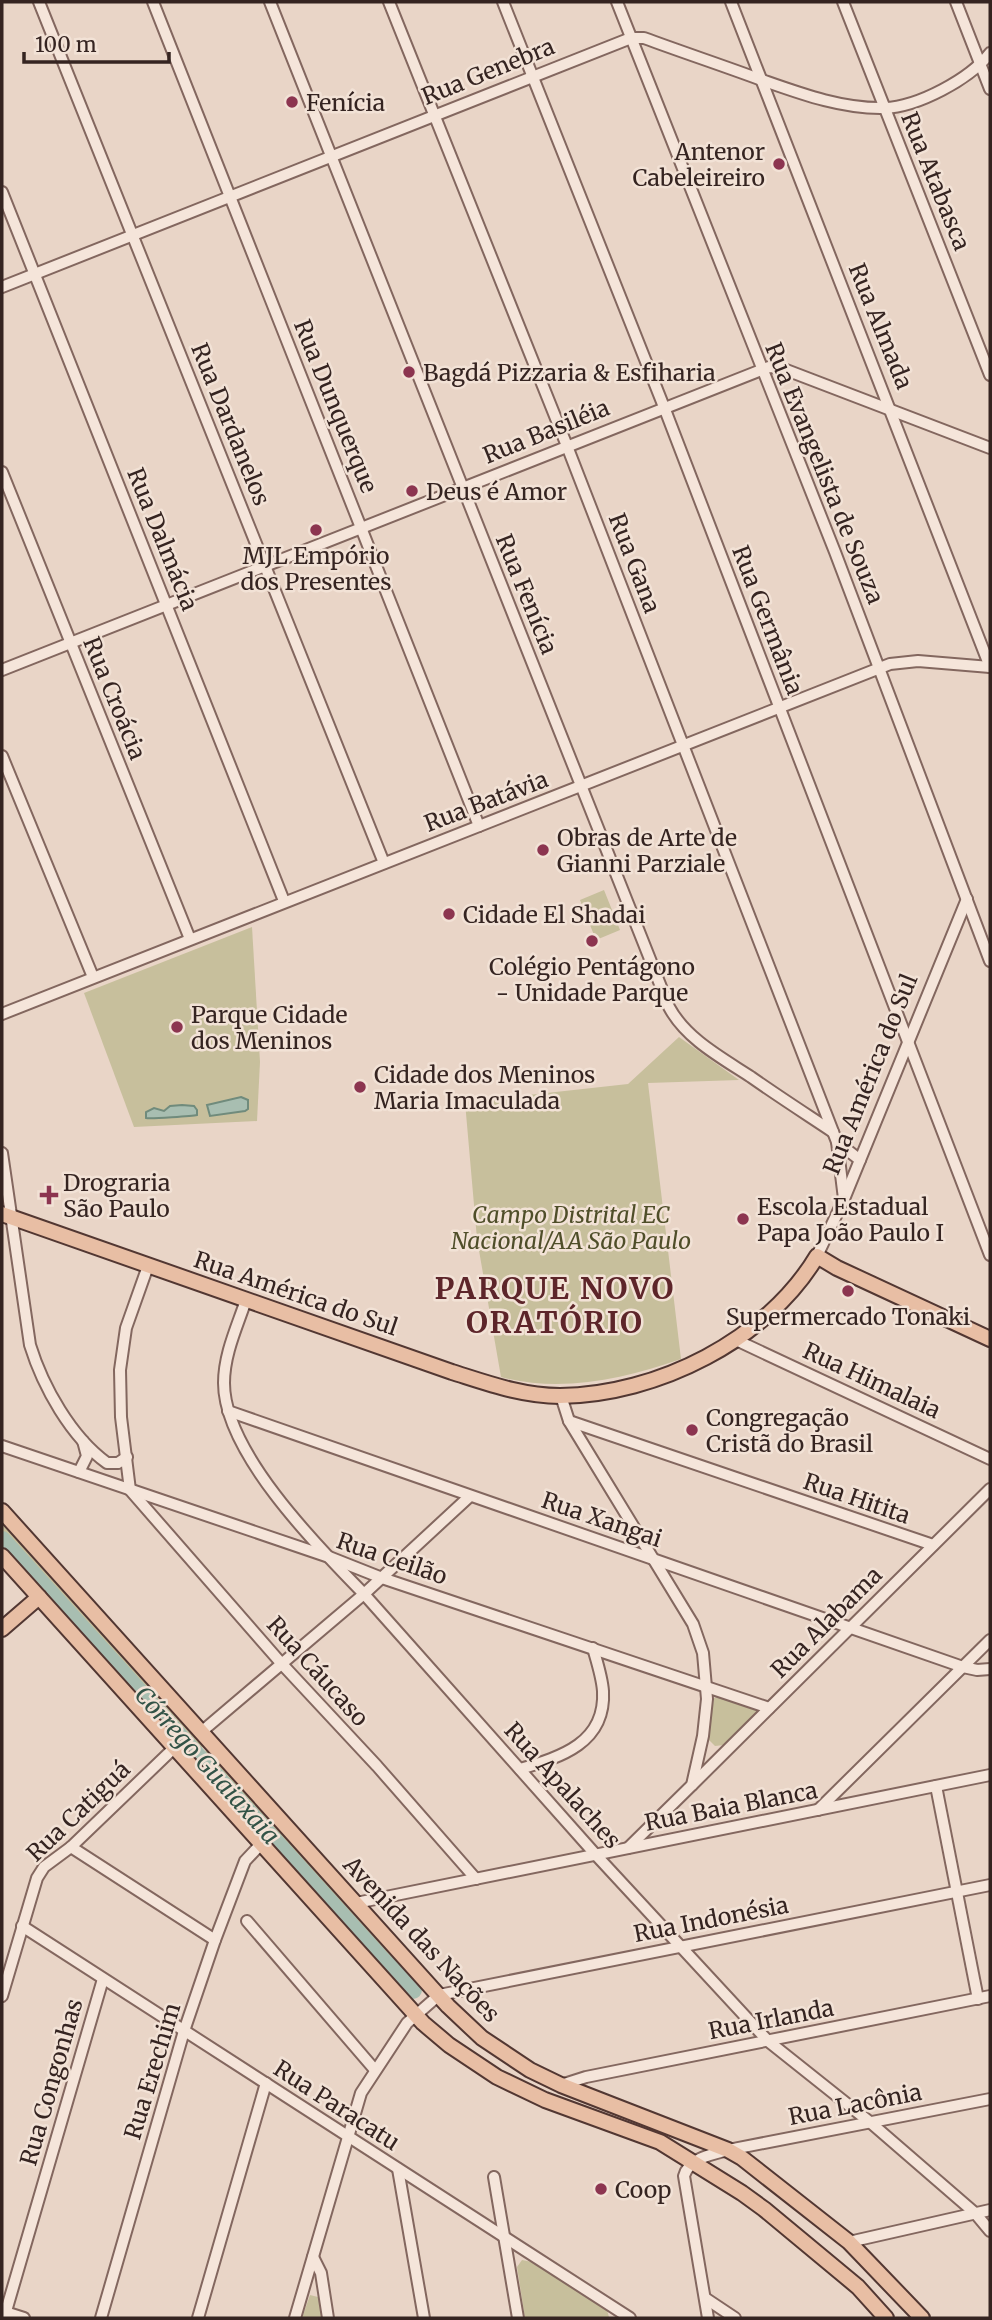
<svg xmlns="http://www.w3.org/2000/svg" width="992" height="2320" font-family="Merriweather,serif">
<rect width="100%" height="100%" fill="#e9d5c7"/>
<g fill="#c7bf9c">
<path d="M604,890l16,40 -24,10 -16,-40z"/>
<path d="M252,927l8,135 -3,59 -123,6 -50,-134z"/>
<path d="M679,1037l60,43 -91,3 33,276c-57,20 -120,34 -180,18l-24,-138 -12,-137 163,-18z"/>
<path d="M2,1523l202,223 -6,5 -196,-217z"/>
<path d="M719,1697l36,11 2,4 -33,33 -9,1 -7,-7 6,-41z"/>
<path d="M207,1750l211,233 -3,3 -26,-24 -188,-207z"/>
<path d="M522,2260l10,2 75,48 2,7 -84,1 -8,-51z"/>
<path d="M310,2295l8,2 5,21h-21z"/>
</g>
<g fill="#a8beb1" stroke="#708b7c" stroke-width="2">
<path d="M241,1097l7,3v9l-3,2 -35,5 -3,-11z"/>
<path d="M182,1105l12,1 3,4v5c-4,1 -46,4 -51,3v-6l8,-4 10,3 6,-5z"/>
</g>
<g fill="none" stroke-linecap="round" stroke-linejoin="round">
<path stroke="#a8beb1" stroke-width="18" d="M2,1540l380,420 31,30"/>
<defs>
<g id="minor">
<path d="M39,2l345,861"/>
<path d="M153,2l326,824"/>
<path d="M270,2l399,1005c17,32 53,51 82,70 27,19 55,37 82,55"/>
<path d="M389,2l178,444 270,696 7,57"/>
<path d="M503,2l161,405 326,848"/>
<path d="M617,2l218,550 155,409"/>
<path d="M731,2l259,665"/>
<path d="M843,2l147,373"/>
<path d="M956,2l34,87"/>
<path d="M2,192l282,709"/>
<path d="M2,287l629,-249h13c38,14 77,27 115,41 40,14 82,30 125,29 34,-1 86,-29 106,-55"/>
<path d="M2,472l188,467"/>
<path d="M2,670l767,-303 12,1 209,80"/>
<path d="M2,756l91,221"/>
<path d="M2,1014l888,-350 28,-3 72,6"/>
<path d="M837,1142l23,18"/>
<path d="M2,1153l28,192c13,42 41,92 77,118h11l9,-6"/>
<path d="M817,1256l27,-57 123,-300"/>
<path d="M148,1266l-22,62 -6,42 1,47 9,73 151,173 96,103 99,113"/>
<path d="M246,1300c-9,27 -22,54 -22,83 0,69 93,163 140,211l232,261 172,186 103,82 104,90 15,18"/>
<path d="M736,1340l254,119"/>
<path d="M561,1396l8,25 124,203 10,29 4,46 -4,37 -11,49 -64,63"/>
<path d="M228,1411l735,256 14,3 13,-1"/>
<path d="M569,1421l364,124"/>
<path d="M2,1446l327,111 53,21 387,130"/>
<path d="M79,1472l8,-16 -4,-15"/>
<path d="M200,1733l164,-139 106,-98"/>
<path d="M520,1769c41,-12 86,-26 83,-78 -1,-14 -6,-29 -10,-43"/>
<path d="M692,1785l298,-296"/>
<path d="M936,1786l42,213"/>
<path d="M818,1810l172,-170"/>
<path d="M71,1847l144,93"/>
<path d="M356,1903l634,-128"/>
<path d="M247,1921l128,149"/>
<path d="M22,1926l608,392"/>
<path d="M2,1996l35,-118 7,-11 27,-20 104,-100"/>
<path d="M561,2085l25,-8 404,-81"/>
<path d="M398,2169l26,149"/>
<path d="M494,2177l24,141"/>
<path d="M849,2242l141,-32"/>
<path d="M313,2257l8,16 7,45"/>
<path d="M705,2298l30,20"/>
<path d="M2,2311l22,7"/>
<path d="M4,2318l99,-339"/>
<path d="M101,2318l83,-287 31,-91 30,-79 16,-17"/>
<path d="M198,2318l68,-235"/>
<path d="M295,2318l66,-225 46,-70 32,-28 551,-110"/>
<path d="M708,2318l-24,-142c5,-18 29,-22 44,-26l262,-51"/>
</g>
<g id="major">
<path d="M2,1214l450,158c35,11 70,24 108,24 97,-1 207,-56 257,-140l20,12 153,71"/>
<path d="M2,1511l446,495 34,32 48,32 31,15 167,65 14,8 107,84 73,76"/>
<path d="M2,1556l421,467 26,22 48,32 48,23 115,42 82,51 22,16 94,78 28,31"/>
<path d="M2,1629l37,-32"/>
</g>
</defs>
<use href="#minor" stroke="#83675f" stroke-width="14"/>
<use href="#major" stroke="#523732" stroke-width="18"/>
<use href="#minor" stroke="#f5e5da" stroke-width="10"/>
<use href="#major" stroke="#e8bea4" stroke-width="14"/>
</g>
<g fill="#8c3550" stroke="#f2e2d6" stroke-width="2.5">
<circle cx="292" cy="102" r="7"/>
<circle cx="779" cy="164" r="7"/>
<circle cx="409" cy="372" r="7"/>
<circle cx="412" cy="491" r="7"/>
<circle cx="316" cy="530" r="7"/>
<circle cx="543" cy="850" r="7"/>
<circle cx="449" cy="914" r="7"/>
<circle cx="592" cy="941" r="7"/>
<circle cx="177" cy="1027" r="7"/>
<circle cx="360" cy="1087" r="7"/>
<path d="M45.5 1184.5h7v7h7v7h-7v7h-7v-7h-7v-7h7z"/>
<circle cx="743" cy="1219" r="7"/>
<circle cx="848" cy="1291" r="7"/>
<circle cx="692" cy="1430" r="7"/>
<circle cx="601" cy="2189" r="7"/>
</g>
<g text-anchor="middle" dominant-baseline="central" stroke-width="5" stroke-linejoin="round" paint-order="stroke">
<g font-size="23" fill="#352421" stroke="#f2e2d6">
<text transform="translate(488 71) rotate(-22)">Rua Genebra</text>
<text transform="translate(936 181) rotate(68)">Rua Atabasca</text>
<text transform="translate(881 326) rotate(68)">Rua Almada</text>
<text transform="translate(336 406) rotate(68)">Rua Dunquerque</text>
<text transform="translate(231 424) rotate(68)">Rua Dardanelos</text>
<text transform="translate(546 431) rotate(-22)">Rua Basiléia</text>
<text transform="translate(825 473) rotate(68)">Rua Evangelista de Souza</text>
<text transform="translate(163 539) rotate(68)">Rua Dalmácia</text>
<text transform="translate(635 563) rotate(69)">Rua Gana</text>
<text transform="translate(527 594) rotate(68)">Rua Fenícia</text>
<text transform="translate(768 620) rotate(69)">Rua Germânia</text>
<text transform="translate(115 698) rotate(68)">Rua Croácia</text>
<text transform="translate(486 801) rotate(-21)">Rua Batávia</text>
<text transform="translate(870 1074) rotate(-68)">Rua América do Sul</text>
<text transform="translate(296 1293) rotate(19)">Rua América do Sul</text>
<text transform="translate(872 1380) rotate(25)">Rua Himalaia</text>
<text transform="translate(857 1498) rotate(19)">Rua Hitita</text>
<text transform="translate(602 1519) rotate(19)">Rua Xangai</text>
<text transform="translate(392 1558) rotate(19)">Rua Ceilão</text>
<text transform="translate(826 1622) rotate(-45)">Rua Alabama</text>
<text transform="translate(318 1671) rotate(48)">Rua Cáucaso</text>
<text transform="translate(563 1785) rotate(48)">Rua Apalaches</text>
<text transform="translate(731 1806) rotate(-11)">Rua Baia Blanca</text>
<text transform="translate(78 1811) rotate(-44)">Rua Catiguá</text>
<text transform="translate(711 1919) rotate(-11)">Rua Indonésia</text>
<text transform="translate(422 1939) rotate(47)">Avenida das Nações</text>
<text transform="translate(771 2019) rotate(-11)">Rua Irlanda</text>
<text transform="translate(152 2071) rotate(-73)">Rua Erechim</text>
<text transform="translate(51 2082) rotate(-74)">Rua Congonhas</text>
<text transform="translate(855 2104) rotate(-11)">Rua Lacônia</text>
<text transform="translate(337 2105) rotate(33)">Rua Paracatu</text>
</g>
<g font-size="23" fill="#352421" stroke="#f2e2d6" text-anchor="start">
<text x="306" y="102">Fenícia</text>
<text x="765" y="151" text-anchor="end">Antenor<tspan x="765" dy="26">Cabeleireiro</tspan></text>
<text x="423" y="372">Bagdá Pizzaria &amp; Esfiharia</text>
<text x="426" y="491">Deus é Amor</text>
<text x="316" y="555" text-anchor="middle">MJL Empório<tspan x="316" dy="26">dos Presentes</tspan></text>
<text x="557" y="837">Obras de Arte de<tspan x="557" dy="26">Gianni Parziale</tspan></text>
<text x="463" y="914">Cidade El Shadai</text>
<text x="592" y="966" text-anchor="middle">Colégio Pentágono<tspan x="592" dy="26">- Unidade Parque</tspan></text>
<text x="191" y="1014">Parque Cidade<tspan x="191" dy="26">dos Meninos</tspan></text>
<text x="374" y="1074">Cidade dos Meninos<tspan x="374" dy="26">Maria Imaculada</tspan></text>
<text x="63" y="1182">Drograria<tspan x="63" dy="26">São Paulo</tspan></text>
<text x="757" y="1206">Escola Estadual<tspan x="757" dy="26">Papa João Paulo I</tspan></text>
<text x="848" y="1316" text-anchor="middle">Supermercado Tonaki</text>
<text x="706" y="1417">Congregação<tspan x="706" dy="26">Cristã do Brasil</tspan></text>
<text x="615" y="2189">Coop</text>
</g>
<g font-size="23" font-style="italic" fill="#4f4e29" stroke="#f2e2d6">
<text x="571" y="1214">Campo Distrital EC<tspan x="571" dy="26">Nacional/AA São Paulo</tspan></text>
</g>
<g font-size="24" font-style="italic" fill="#325347" stroke="#f2e2d6">
<text transform="translate(207 1765) rotate(48)">Córrego Guaiaxaia</text>
</g>
<g font-size="30" font-weight="bold" letter-spacing="2" fill="#5d252a" stroke="#f2e2d6">
<text x="555" y="1288">PARQUE NOVO<tspan x="555" dy="34">ORATÓRIO</tspan></text>
</g>
</g>
<rect width="992" height="2320" fill="none" stroke="#352421" stroke-width="7"/>
<path d="M24 52v10h145v-10" fill="none" stroke="#352421" stroke-width="3.5"/>
<text x="35" y="52" font-size="21" fill="#352421" stroke="#f2e2d6" stroke-width="5" paint-order="stroke">100 m</text>
</svg>
